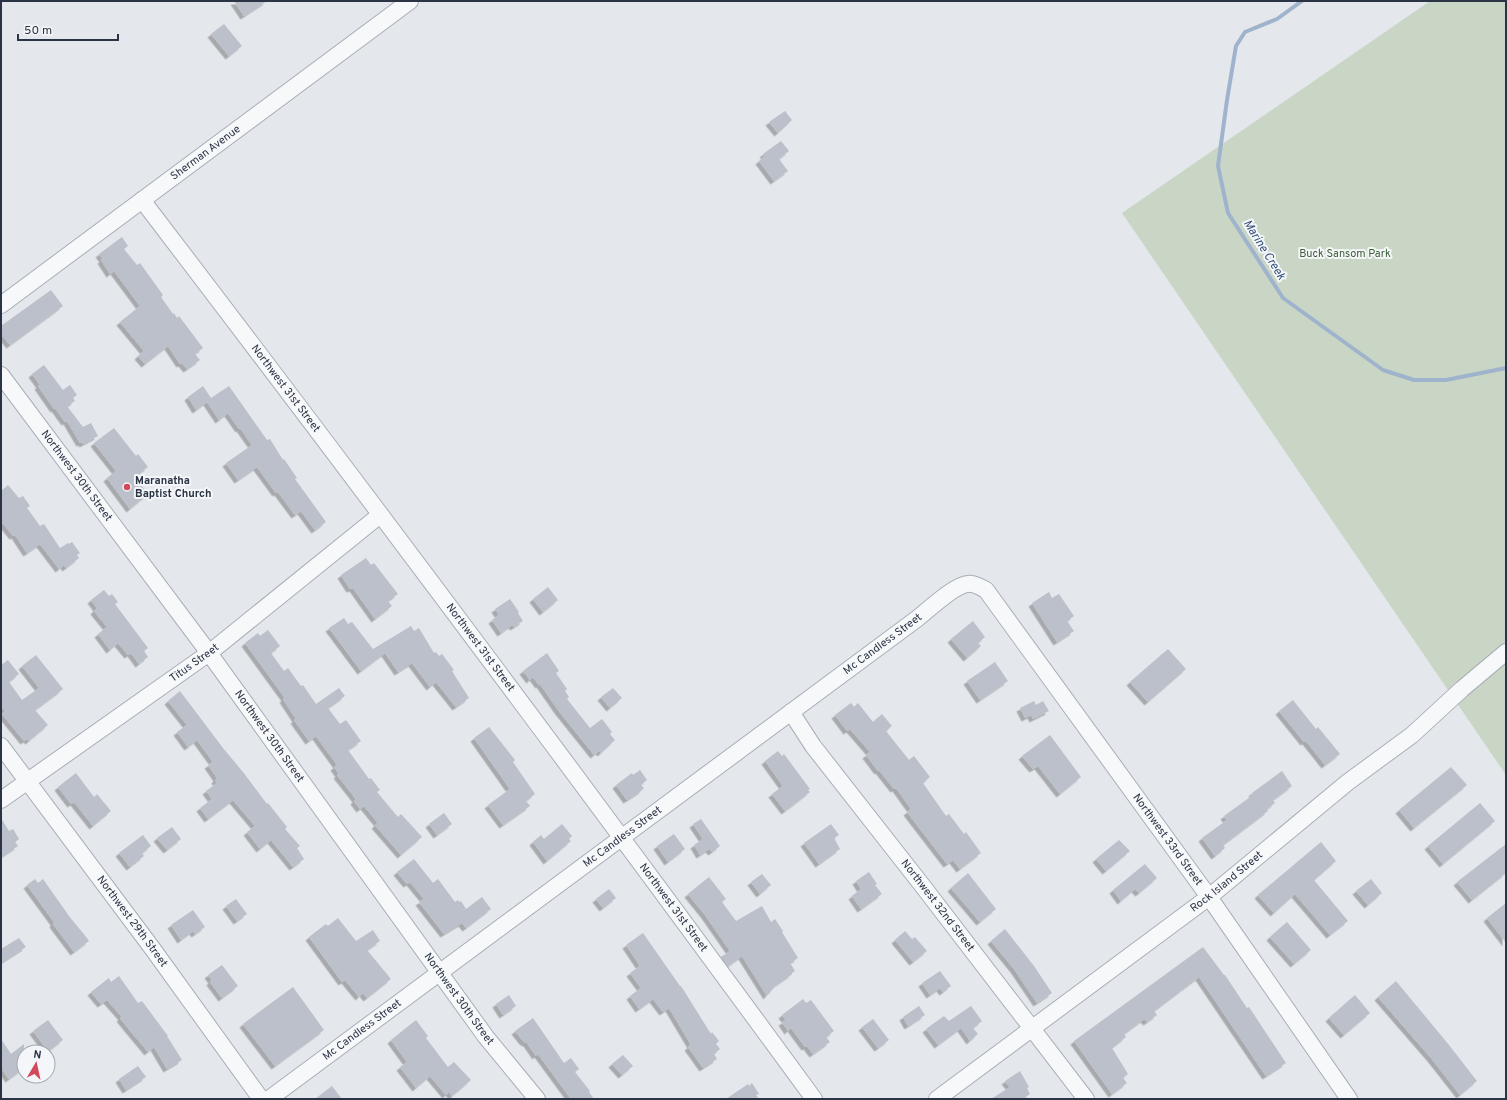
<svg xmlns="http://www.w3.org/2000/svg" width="1507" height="1100" font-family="Overpass,sans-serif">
<defs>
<filter id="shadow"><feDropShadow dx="-3.5" dy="3.5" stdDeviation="0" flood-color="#0004"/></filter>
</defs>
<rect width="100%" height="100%" fill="#e4e7ec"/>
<path fill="#c9d6c5" d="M1430,1h76v774l-384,-562z"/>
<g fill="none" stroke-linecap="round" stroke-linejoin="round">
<path stroke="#9fb4cc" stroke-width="4" d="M1302,1l-25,18 -32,13 -9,14 -9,54 -9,66 10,47 55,85 100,72 31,10h32l60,-12"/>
</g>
<g fill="#bbc0ca" filter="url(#shadow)">
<path d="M234,1h33l-23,15z"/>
<path d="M224,24l18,22 -13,10 -18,-22z"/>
<path d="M785,111l7,9 -14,13 -9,-11z"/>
<path d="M781,141l8,10 -10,8 9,12 -14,10 -15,-20 6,-5 -2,-2z"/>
<path d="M122,237l6,9 -4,3 13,16 3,-2 23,32 -2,2 12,17 1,-1 3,5 2,-2 24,32 -8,6 5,6 -13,9 -5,-6 -2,1 -12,-18 -23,18 -7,-8 6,-5 -24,-29 20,-16 -26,-35 -4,3 -9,-14 2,-1 -4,-5z"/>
<path d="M51,290l12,16 -53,39 -9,-11v-8z"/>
<path d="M44,365l19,25 7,-5 7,10 -4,3 2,3 -8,5 16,21 8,-4 7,13 -15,8 -1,-2 -2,1 -13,-22 -2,1 -10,-14 -1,1 -16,-23 2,-1 -8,-11z"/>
<path d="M203,386l8,12 18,-12 38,54 3,-1 13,21 1,-1 13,19 -2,1 31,43 -11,8 -14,-19 -6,4 -17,-23 -2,1 -19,-26 -19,13 -12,-17 26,-18 -12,-17 -1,1 -11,-16 -9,7 -12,-18 -11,8 -8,-13z"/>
<path d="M114,428l22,28 2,-2 10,13 -13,10 13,17 -18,15 -23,-31 9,-7 -22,-28z"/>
<path d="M8,485l11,13 4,-2 7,10 -3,2 13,18 4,-2 16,24 8,-5 1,1 3,-2 8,11 -3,2 2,3 -13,10 -2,-3 -5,4 -19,-25 -13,9 -12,-18 -2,1 -12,-15v-30z"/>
<path d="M366,558l5,7 3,-2 24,31 -10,7 4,5 -17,13 -22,-31 -3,1 -9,-14z"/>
<path d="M548,587l10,13 -15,12 -10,-13z"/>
<path d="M104,590l5,6 3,-2 6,8 -3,2 33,44 -4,3 4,6 -9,7 -8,-11 -3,2 -10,-12 -8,7 -12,-16 9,-7 -13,-16 3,-3 -6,-8z"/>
<path d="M1049,592l3,6 7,-4 15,22 -7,5 7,10 -17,11 -25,-39z"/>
<path d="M510,599l9,13 -1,1 5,8 -9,6 -2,-2 -11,8 -9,-13 7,-5 -4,-6z"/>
<path d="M344,618l4,6 4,-2 21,27 38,-23 3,5 5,-3 15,25 2,-1 3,4 3,-2 12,16 -2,1 17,27 -13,9 -20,-25 -6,5 -18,-24 -14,9 -13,-19 -24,18 -32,-43z"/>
<path d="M973,621l12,16 -7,6 3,3 -14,12 -16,-19z"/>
<path d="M268,630l12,16 -9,7 13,18 4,-3 13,18 2,-1 13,19 23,-16 6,8 -17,12 12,16 6,-4 15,21 -13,9 21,29 2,-1 9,12 -3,2 21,25 3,-3 21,23 -21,18 -26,-30 3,-2 -14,-17 -4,3 -6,-8 2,-2 -19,-24 2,-1 -5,-7 3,-2 -21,-29 -7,5 -15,-21 2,-1 -13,-20 2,-1 -40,-55 13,-10 2,3z"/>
<path d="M1168,649l18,20 -38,33 -18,-20z"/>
<path d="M547,653l12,18 -3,2 11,16 -2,2 4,6 -2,2 23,29 12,-9 10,13 -2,2 5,6 -14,13 -2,-2 -5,4 -36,-45 -18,-26 -1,1 -6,-8 -3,3 -7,-9z"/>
<path d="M36,655l27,34 -28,21 13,15 -19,16 -2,-2 -3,2 -22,-27 3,-3 -4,-5v-41l7,-5 11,14 -10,8 13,18 17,-12 -17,-22z"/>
<path d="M995,662l13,19 -28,19 -13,-19z"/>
<path d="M613,688l9,10 -12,10 -9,-11z"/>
<path d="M180,691l43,57 20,24 24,32 1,-1 19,24 -2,2 15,17 -3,2 7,11 -11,8 -22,-27 -11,9 -13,-17 8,-6 -22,-26 -25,19 -8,-11 12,-9 -6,-8 11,-8 -2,-3 2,-2 -9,-13 5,-3 -16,-22 -9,7 -11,-15 10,-7 -19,-24z"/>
<path d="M1293,700l23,29 2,-2 22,27 -15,11 -19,-24 -2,1 -25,-31z"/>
<path d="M1034,701l2,4 7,-4 6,10 -16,8 -2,-4 -6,3 -5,-10z"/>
<path d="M851,703l3,4 4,-4 15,19 9,-8 10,12 -6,5 23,29 5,-4 16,21 -7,6 23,33 3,-2 15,20 2,-2 15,21 -21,16 -7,-9 -6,4 -40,-52 4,-3 -15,-21 -2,1 -15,-19 -1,1 -12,-16 4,-3 -20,-23 -3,2 -12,-16z"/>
<path d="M489,727l26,33 -2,2 22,32 -9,7 4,5 -27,19 -15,-20 22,-16 -36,-51z"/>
<path d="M1050,735l31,42 -21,17 -22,-28 -5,3 -11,-13z"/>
<path d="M778,751l4,5 2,-2 26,35 -2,1 2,2 -25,19 -13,-17 11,-8 -18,-25z"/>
<path d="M1451,767l16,18 -53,43 -15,-18z"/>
<path d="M640,770l7,10 -6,5 3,3 -3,3 -14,9 -11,-15 16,-12 1,2z"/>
<path d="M1282,771l10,15 -19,14 2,3 -8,6 1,2 -45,34 2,3 -10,8 -13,-18 25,-18 -3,-4 29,-21 -1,-2z"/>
<path d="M76,773l18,24 3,-3 14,17 -18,15 -19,-24 -3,2 -13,-17z"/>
<path d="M1480,803l15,18 -52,43 -15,-18z"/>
<path d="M444,813l8,11 -15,11 -8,-11z"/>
<path d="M1,818l8,13 4,-2 6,10 -4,3 3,4 -17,11z"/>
<path d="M701,819l19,27 -8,6 -3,-3 -9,6 -6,-10 9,-6 -10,-15z"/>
<path d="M562,824l10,12 -3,3 2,2 -24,20 -14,-19 8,-7 3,4z"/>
<path d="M831,824l8,11 -5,3 6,11 -21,15 -15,-21z"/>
<path d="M172,827l9,12 -14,11 -10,-12z"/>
<path d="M674,834l11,15 -17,13 -11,-16z"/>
<path d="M143,835l8,11 -9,7 2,3 -14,11 -11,-14z"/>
<path d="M1119,840l11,11 -24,20 -10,-12z"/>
<path d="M1321,842l15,19 -22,19 34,41 -18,14 -35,-41 -21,19 -16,-18z"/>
<path d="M1506,844v29l-34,27 -15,-18z"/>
<path d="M414,859l19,24 5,-4 17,23 3,-2 1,2 2,-1 5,8 16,-12 9,12 -25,19 -4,-5 -18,11 -25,-32 5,-3 -14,-17 -3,2 -10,-12z"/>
<path d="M1145,864l12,14 -18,15 -4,-4 -14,12 -8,-11z"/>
<path d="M869,872l8,12 -2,1 7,9 -21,15 -9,-13 9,-7 -5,-8z"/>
<path d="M968,873l28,36 -16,13 -29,-34z"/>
<path d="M762,874l9,11 -11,9 -9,-12z"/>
<path d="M709,877l17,22 -4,3 14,19 26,-15 9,16 4,-3 8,12 -1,1 16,26 -8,5 5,8 -3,2v1l-16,11 -9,11 -25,-40 -14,10 -7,-9 9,-6 -25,-36 -17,-21z"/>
<path d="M35,879l3,4 5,-4 26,37 18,22 2,3 -15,11 -21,-28 1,-2 -27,-37z"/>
<path d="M1371,879l11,14 -14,12 -12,-14z"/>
<path d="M609,889l7,9 -13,10 -7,-9z"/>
<path d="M236,899l11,15 -10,7 -11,-15z"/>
<path d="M1506,903v40l-19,-25z"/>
<path d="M193,910l12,17 -10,7 -2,-3 -12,9 -10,-15z"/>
<path d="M338,918l18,23 17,-11 7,11 -13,9 24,29 -24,19 -4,-5 -4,4 -14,-17 -3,2 -33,-45 17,-13 2,2z"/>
<path d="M1287,922l24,28 -17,14 -24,-27z"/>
<path d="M1005,929l29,37 18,27 -15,10 -23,-34 -23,-28z"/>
<path d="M905,931l7,8 3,-2 12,14 -14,11 -18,-22z"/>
<path d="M643,933l37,53h1l30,48 1,-2 7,9 -3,3 4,5 -6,5 3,5 -14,9 -15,-21 3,-2 -22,-37 -6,4 -10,-13 -14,10 -9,-13 11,-8 -11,-15 10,-7 -14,-21z"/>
<path d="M19,938l7,9 -25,16v-14z"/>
<path d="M1203,947l21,28h1l22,33 2,-1 37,56 -20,13 -67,-99 -45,34 3,4 -10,7 -3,-3 -20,15 2,3 -14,11 16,26 -5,4 4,5 -15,11 -38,-53z"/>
<path d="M222,965l16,21 -16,12 -12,-16 2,-2 -4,-5z"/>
<path d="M940,971l11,15 -8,6 -3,-4 -10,7 -8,-12z"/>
<path d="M119,976l19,27 4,-2 26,35h-1l15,24 -15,9 -13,-22 -6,5 -20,-24 -8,-10 2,-1 -15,-17 -6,4 -10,-12 18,-14 2,4z"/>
<path d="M1396,981l53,64 28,36 -17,14 -29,-37 -53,-61z"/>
<path d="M293,987l31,43 -49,36 -32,-42z"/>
<path d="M509,995l7,11 -13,9 -7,-11z"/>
<path d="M1355,995l15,18 -26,22 -15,-17z"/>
<path d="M803,999l3,4 5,-3 23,31 -8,6 4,5 -17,12 -6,-8 -2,1 -14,-19 -3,3 -6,-9 4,-2 -4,-5z"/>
<path d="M919,1006l6,9 -17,11 -5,-9z"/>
<path d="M971,1006l11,15 -9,7 5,6 -8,7 -9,-13 -23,17 -12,-16 18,-13 5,5z"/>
<path d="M533,1018l31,45 7,-5 8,11 -4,3 15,19 -1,1 5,7h-23l-33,-45 -2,2 -9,-13h-1l-3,-2 -8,-10z"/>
<path d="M873,1019l16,21 -11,8 -16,-21z"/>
<path d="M48,1020l15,20 -15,11 -15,-20z"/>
<path d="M416,1020l12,16 -2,2 22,29 6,-5 17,18 -19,16 -3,-4 -3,3 -16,-19 -14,12 -16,-21 7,-5 -16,-22z"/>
<path d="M1,1039l10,15 13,-10v24l-15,11 -8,-11z"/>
<path d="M623,1055l10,11 -11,9 -10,-11z"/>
<path d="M138,1066l8,11 -20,13 -7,-11z"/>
<path d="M1020,1071l9,16 -2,1 3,6 -8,5h-31l19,-12 -5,-6z"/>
<path d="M752,1083l7,11 -3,1 3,4h-33l22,-15 1,2z"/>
<path d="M332,1086l10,13h-27z"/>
</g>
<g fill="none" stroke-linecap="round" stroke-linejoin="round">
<defs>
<g id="minor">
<path id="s1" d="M142,200c227,297 451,597 672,899"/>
<path id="s2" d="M1,305l409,-304"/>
<path id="s3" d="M1,375l208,278 277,384 51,62"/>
<path id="s4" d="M791,712l22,34 112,143 161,210"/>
<path id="s5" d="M1,746l151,202 109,151"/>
<path id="s6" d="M1,800l208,-147 171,-138"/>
<path id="s7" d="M269,1099l649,-481c10,-8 38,-34 50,-34 6,-1 12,3 18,6l223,307 140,202"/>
<path id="s8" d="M937,1099l272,-202 139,-115 64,-47 50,-46 44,-37"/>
</g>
</defs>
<use href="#minor" stroke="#a9aeb7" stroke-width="18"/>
<use href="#minor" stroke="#f7f8fa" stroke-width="16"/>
</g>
<circle fill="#d1495b" stroke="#f4f6f9" stroke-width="1.5" cx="127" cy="487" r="4"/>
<g text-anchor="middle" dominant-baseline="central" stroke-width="4" stroke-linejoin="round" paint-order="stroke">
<g font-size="11" fill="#2b3445" stroke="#f4f6f9">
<text stroke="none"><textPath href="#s2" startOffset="255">Sherman Avenue</textPath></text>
<text stroke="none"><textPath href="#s1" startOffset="237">Northwest 31st Street</textPath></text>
<text stroke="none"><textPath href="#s3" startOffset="126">Northwest 30th Street</textPath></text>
<text stroke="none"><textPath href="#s7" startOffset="764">Mc Candless Street</textPath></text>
<text stroke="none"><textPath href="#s1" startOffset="561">Northwest 31st Street</textPath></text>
<text stroke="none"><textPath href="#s6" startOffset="237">Titus Street</textPath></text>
<text stroke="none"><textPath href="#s3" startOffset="450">Northwest 30th Street</textPath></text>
<text stroke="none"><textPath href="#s7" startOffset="440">Mc Candless Street</textPath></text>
<text stroke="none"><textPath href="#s7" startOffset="1197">Northwest 33rd Street</textPath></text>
<text stroke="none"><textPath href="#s8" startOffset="362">Rock Island Street</textPath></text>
<text stroke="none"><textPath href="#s4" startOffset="243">Northwest 32nd Street</textPath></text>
<text stroke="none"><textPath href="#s1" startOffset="885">Northwest 31st Street</textPath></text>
<text stroke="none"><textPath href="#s5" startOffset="219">Northwest 29th Street</textPath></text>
<text stroke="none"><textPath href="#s3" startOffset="774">Northwest 30th Street</textPath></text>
<text stroke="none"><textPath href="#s7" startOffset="116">Mc Candless Street</textPath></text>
</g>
<g font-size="11" fill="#3f6138" stroke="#f4f6f9">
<text x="1345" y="254">Buck Sansom Park</text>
</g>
<g font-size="11" font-weight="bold" fill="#2b3445" stroke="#f4f6f9" text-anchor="start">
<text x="135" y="481">Maranatha<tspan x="135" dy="13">Baptist Church</tspan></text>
</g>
<g font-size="12" font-style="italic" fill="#34527a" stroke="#f4f6f9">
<text transform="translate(1264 250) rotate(58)">Marine Creek</text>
</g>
</g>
<rect width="1507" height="1100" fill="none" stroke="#2b3445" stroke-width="4"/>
<g transform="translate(36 1064) rotate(9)"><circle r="19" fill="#f4f6f9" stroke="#a4a8b1"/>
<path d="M0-3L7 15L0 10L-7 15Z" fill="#d1495b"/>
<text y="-6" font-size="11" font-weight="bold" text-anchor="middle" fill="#2b3445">N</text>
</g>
<path d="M18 34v6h100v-6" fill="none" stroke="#2b3445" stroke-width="2"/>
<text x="24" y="34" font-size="12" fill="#2b3445" stroke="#f4f6f9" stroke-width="3" paint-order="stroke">50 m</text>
</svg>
